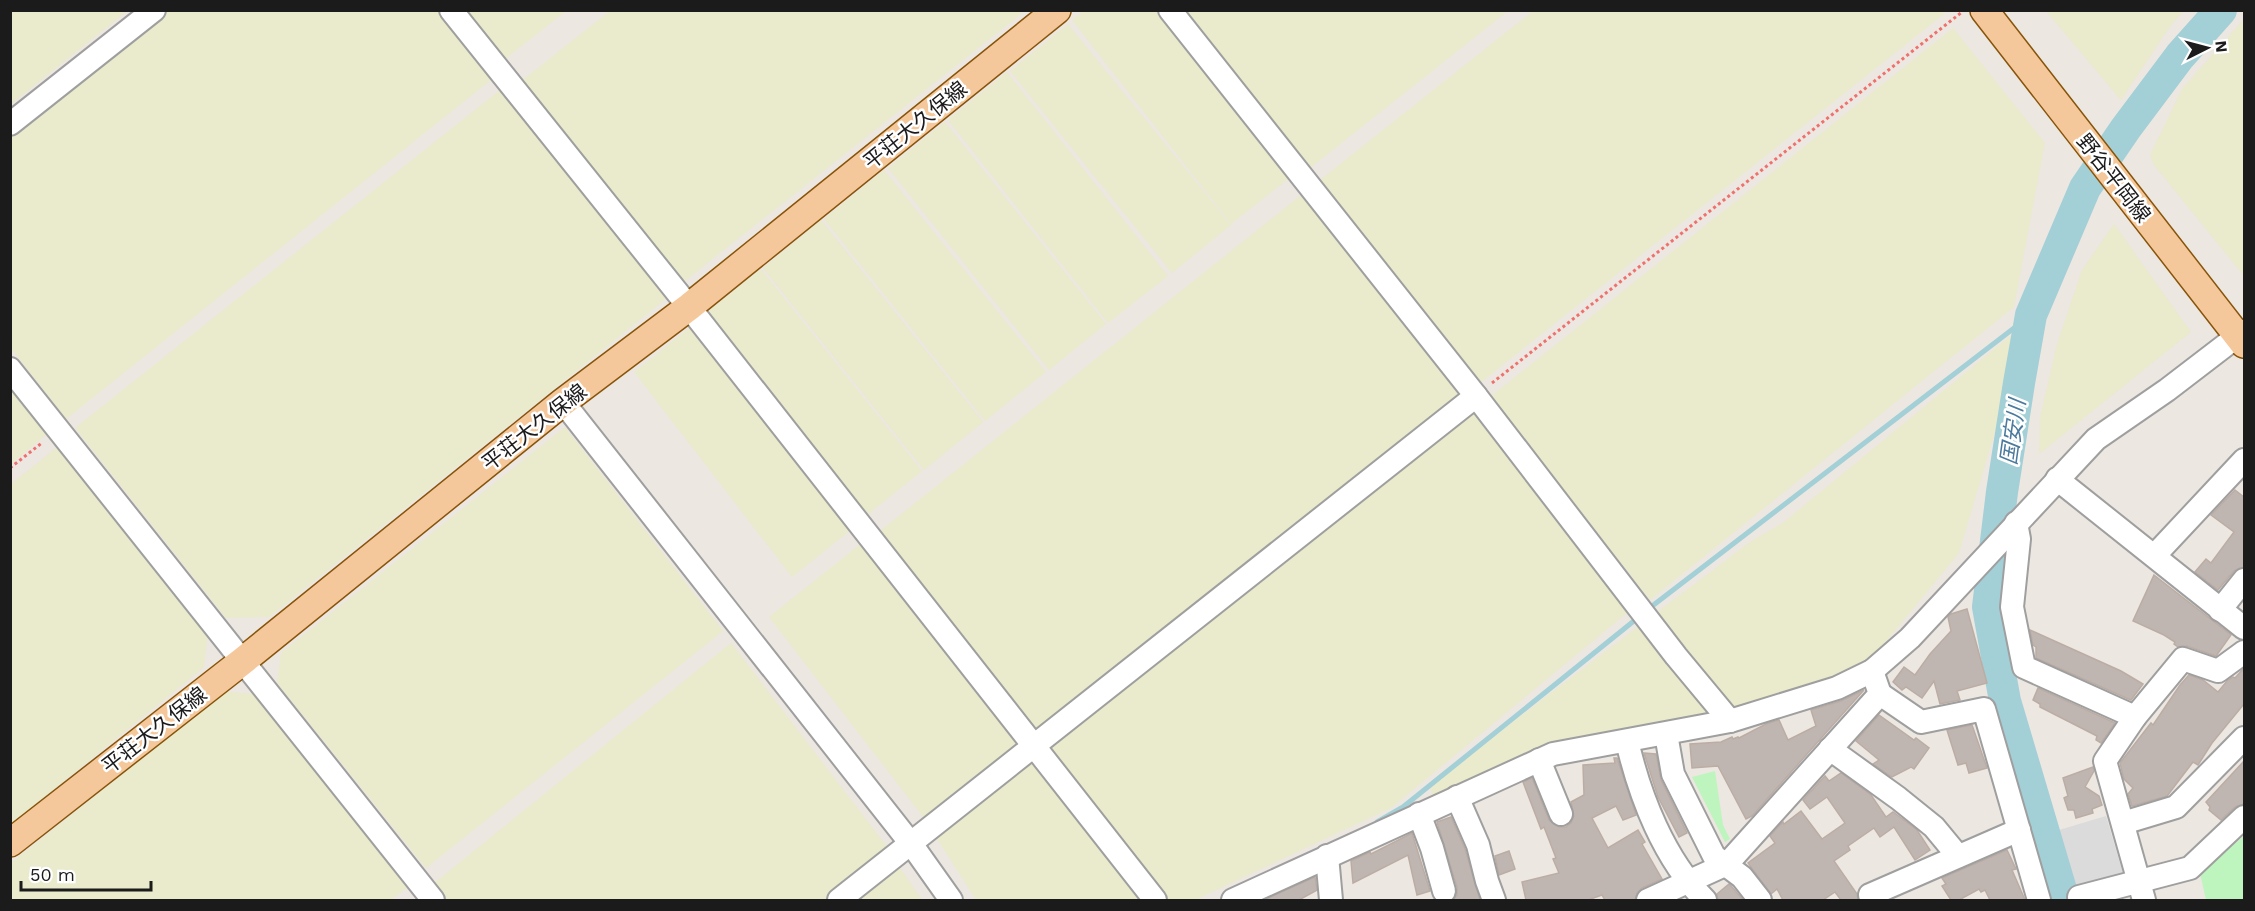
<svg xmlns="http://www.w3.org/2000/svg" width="2255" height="911" font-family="'Work Sans','Noto Sans JP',sans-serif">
<rect width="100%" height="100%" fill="#ece7e1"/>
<g fill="#eaeacc">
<path d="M11,10h116v1l-116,93z"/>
<path d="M1085,10l70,1 133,168 -57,45 -159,-204z"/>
<path d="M1941,10l3,4 -464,369 -160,-203 213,-169z"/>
<path d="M164,11h280l52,65 -430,343 -55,-71v-215z"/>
<path d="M465,11h101l-62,49z"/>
<path d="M610,11h415l-345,274 -160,-203z"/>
<path d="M1179,11h329l-203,161z"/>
<path d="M2046,11h138l-13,14 -50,75z"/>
<path d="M2244,19v257l-90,-111 -4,-10 32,-66z"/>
<path d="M1068,24l163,201 -59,48 -162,-202z"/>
<path d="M1953,28l92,115 -31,164 -364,293 -160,-203z"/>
<path d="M1007,72l161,204 -60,47 -160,-203z"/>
<path d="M505,86l166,209 -402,322 -43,1 -151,-190z"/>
<path d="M945,122l161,202 -57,46 -161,-202z"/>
<path d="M884,170l162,202 -61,49 -161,-202z"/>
<path d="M1305,192l160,203 -430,342 -160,-202z"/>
<path d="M821,220l162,202 -59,48 -161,-202z"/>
<path d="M2114,224l77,108 -152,122 1,-37 17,-73 25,-74z"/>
<path d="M761,269l161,202 -60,48 -160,-203z"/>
<path d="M692,326l160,203 -60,48 -158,-205z"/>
<path d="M2010,336l5,4 -18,85 -38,128 -95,115 -131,43 -77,-98 94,-71 34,-20z"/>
<path d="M10,384l38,49 -37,31h-1z"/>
<path d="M1472,405l161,203 -242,200 -196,92h-34l-118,-152z"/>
<path d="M565,427l158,204 -297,237 -149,-185 4,-30z"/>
<path d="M60,445l148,187 -4,35 -193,157v-340z"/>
<path d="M863,542l161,202 -97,78 -158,-205z"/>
<path d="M1639,626l74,90 -278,83 -6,-13z"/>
<path d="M731,643l157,205 -64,52h-378l-13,-16z"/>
<path d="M225,692l35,2 151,191 -20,15h-380v-37z"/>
<path d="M1034,757l114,143h-172l-42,-66z"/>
<path d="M898,865l24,35h-69z"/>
</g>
<g fill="#bef5be">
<path d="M1715,771l8,54 7,14 -5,3 -33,-65z"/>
<path d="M2244,836v64h-38l-6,-27z"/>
</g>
<path fill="#dbdbdb" d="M2106,816l18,61 -47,14 -18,-61z"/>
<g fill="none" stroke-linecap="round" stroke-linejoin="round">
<g stroke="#a3cfd7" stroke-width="5">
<path d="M1647,610l384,-295"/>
<path d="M1377,822l26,-15 237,-191"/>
</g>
<path stroke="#a3cfd7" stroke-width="32" d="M2064,900l-59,-199 -17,-94 14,-115 17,-109 12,-68 54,-127 41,-60 54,-72 41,-46"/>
</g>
<g fill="#c0b6b1" stroke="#bcada4" stroke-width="1.5">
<path d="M2235,490l9,7v70l-10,4 -16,19 -23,-18 11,-13 5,4 23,-31 -23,-17z"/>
<path d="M2154,575l77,60 -15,21 -29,-10 -9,1 -4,-3 1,-2 -11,-7 -31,-14z"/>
<path d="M1967,609l20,74 -30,8 3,9 -20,4 -6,-23 -12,17 -16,-11 -4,3 -9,-8 11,-15 11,8 15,-21 21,-23 -3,-14 3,-3z"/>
<path d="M2030,630l91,41 22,13 -12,16 -95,-42v-11l-3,-2z"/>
<path d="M2244,668v36l-32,39 -14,22 -5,-3 -26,34 -35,10 -4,-12 5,-6 -9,-9 -4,-16 31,-40 2,2 27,-40 9,-10 14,5 15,12 9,-11 6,-4 2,1z"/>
<path d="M2038,688l77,35 -14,20 -5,-3 1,-4 -57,-29v-3l-7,-4z"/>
<path d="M1864,690l-112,126 -6,3 -28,-53 -26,2 -2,-24 31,-2 11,-5 1,2 5,-2 1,1 27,-14 13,-4 9,20 28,-14 -5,-16 30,-9z"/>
<path d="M1879,715l35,25 2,-2 13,10 -15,21 -3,-2 -19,10 -19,-13 6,-4 -23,-19z"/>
<path d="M1972,725l15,43 -18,5 -3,-10 -8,2 -11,-35z"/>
<path d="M1644,753l12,1 5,26 26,53 -8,4 -21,-40z"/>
<path d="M1614,758h3l19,57 -13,5 -7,-14 -24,12 16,30 30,-18 7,12 -3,2 20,35 -20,9 -5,5 -2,7h-30l-3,-5 -14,5h-62l-4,-18 37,-9 -6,-14 3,-1 -12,-31 -3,2 -18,-47 9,-4 17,42 10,7h7l5,-4 3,-7 -3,-14 13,-7 -1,-30 32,-2z"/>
<path d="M2244,761v43l-9,3 -14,13 -12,-10 1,-3 -4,-5z"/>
<path d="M2093,767l1,4 -9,16 14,9 3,9 -10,4 1,4 -17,5 -2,-8h-6l-4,-12 4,-2 -5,-18z"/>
<path d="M1841,773l30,22 15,22 7,-5 24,18 13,20 -15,10 -21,-33 -14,10 -6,-9 -26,18 2,4 -16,11 23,33 1,6h-17l-6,-8 -12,8h-40l-6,-11 -6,5 -23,-31 27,-20 -5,-7 13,-14 1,2 17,-13 21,28 23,-16 -18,-26 -17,12 -7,-9 22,-24 4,5z"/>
<path d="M1451,817l14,32 15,51h-27l4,-5v-8l-20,-65z"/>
<path d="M1412,833l18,58 -13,4 -9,-40 -55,28 -2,-22 19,-9 1,2z"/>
<path d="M2007,850l9,19 -4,1 13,30h-35l-5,-10 -4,2 -2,-3 -20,11h-8l-9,-14 4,-2 -4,-6z"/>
<path d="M1509,851l6,18 -16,6 -4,-19z"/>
<path d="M1315,877l2,13 -18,10h-35z"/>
<path d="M1729,884l3,3 11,13h-25l-1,-6z"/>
</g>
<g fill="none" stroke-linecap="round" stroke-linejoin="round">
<defs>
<g id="minor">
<path d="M451,10l238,297 466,593"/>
<path d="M1170,10l306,386 200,260 54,65"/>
<path d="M10,124l144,-114"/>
<path d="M10,369l423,531"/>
<path d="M563,402l349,443 39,55"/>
<path d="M2057,479l187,149"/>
<path d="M2016,523l3,16 -7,68 12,60 111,50"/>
<path d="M2155,555l89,-95"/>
<path d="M2220,610l24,-30"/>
<path d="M1880,694l41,28 63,-13 55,191"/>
<path d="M1666,734l7,40 41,82 28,21 18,23"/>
<path d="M1627,741c13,56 37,118 78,159"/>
<path d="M1830,749l68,49 36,29 24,29"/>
<path d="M1539,760l22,54"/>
<path d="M1457,797l21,48 9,36 7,19"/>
<path d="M1419,814l13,34 12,43"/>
<path d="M2123,823l53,-16 68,-69"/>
<path d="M1327,856l4,44"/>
<path d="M2079,897l111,-29 54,-51"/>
<path d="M839,900l637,-504"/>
<path d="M1233,900l320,-146 177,-33 107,-33 35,-17 38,-33 186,-199 71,-49 77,-59"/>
<path d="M1648,900l79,-36 153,-170 -8,-23"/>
<path d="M1873,900l-3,-5 149,-65"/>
<path d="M2144,900l-39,-139 30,-44 48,-58 35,12 26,-19"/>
</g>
<g id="major">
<path d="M1984,10l260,334"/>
<path d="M10,843l234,-183 319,-258 126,-95 368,-297"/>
</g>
</defs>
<use href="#minor" stroke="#9f9f9f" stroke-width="26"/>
<use href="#major" stroke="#885409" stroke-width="30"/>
<g stroke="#f0706d" stroke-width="3" stroke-dasharray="3 3" stroke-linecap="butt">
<path d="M1492,383l470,-371"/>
<path d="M10,468l33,-26"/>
</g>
<use href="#minor" stroke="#fff" stroke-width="22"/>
<use href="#major" stroke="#f5c89c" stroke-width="27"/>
</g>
<g text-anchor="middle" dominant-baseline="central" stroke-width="5" stroke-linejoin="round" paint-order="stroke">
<g font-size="21" fill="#1b1b1b" stroke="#fff">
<text transform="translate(915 125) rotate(-39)">平荘大久保線</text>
<text transform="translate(2114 178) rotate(52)">野谷平岡線</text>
<text transform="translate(534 427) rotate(-38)">平荘大久保線</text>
<text transform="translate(154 730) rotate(-38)">平荘大久保線</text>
</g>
<g font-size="22" font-style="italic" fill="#4b7a9c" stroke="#fff">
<text transform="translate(2013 432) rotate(-82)">国安川</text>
</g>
</g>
<rect width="2255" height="911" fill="none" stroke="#1b1b1b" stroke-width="24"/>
<g transform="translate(2207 48) rotate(84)" stroke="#ffffff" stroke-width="4.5" paint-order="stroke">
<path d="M0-4.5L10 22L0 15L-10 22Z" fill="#1b1b1b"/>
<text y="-9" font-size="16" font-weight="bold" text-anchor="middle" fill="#1b1b1b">N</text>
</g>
<path d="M21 881v9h130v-9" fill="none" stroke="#1b1b1b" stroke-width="3"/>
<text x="30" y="881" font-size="18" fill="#1b1b1b" stroke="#ffffff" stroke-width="4.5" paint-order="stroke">50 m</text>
</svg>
